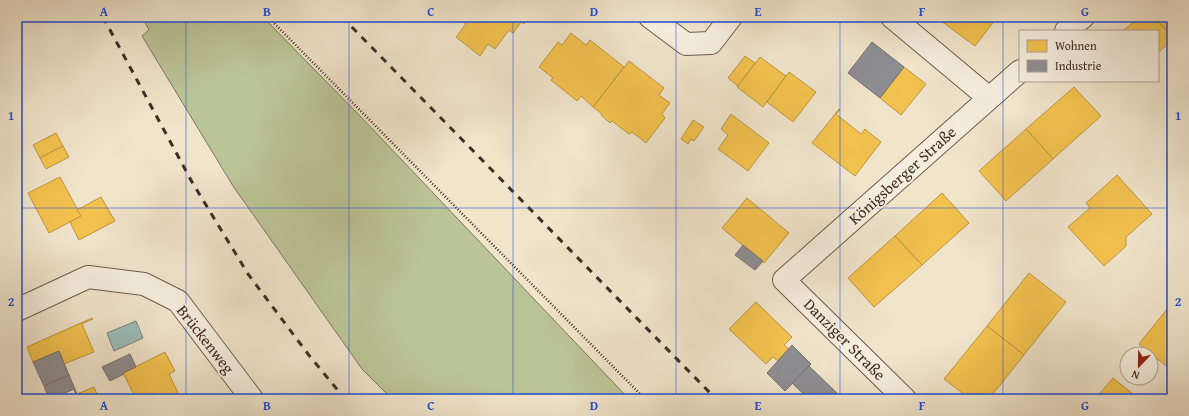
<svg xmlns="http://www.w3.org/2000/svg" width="1189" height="416" font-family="'Gentium Book Plus',serif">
<rect width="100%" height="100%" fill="#f0e4cb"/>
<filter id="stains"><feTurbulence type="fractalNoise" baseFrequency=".005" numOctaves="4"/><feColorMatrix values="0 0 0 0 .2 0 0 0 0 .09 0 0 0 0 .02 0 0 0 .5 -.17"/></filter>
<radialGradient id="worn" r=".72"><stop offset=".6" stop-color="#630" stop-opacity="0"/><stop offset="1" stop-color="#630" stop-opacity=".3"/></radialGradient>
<path fill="#bbc497" stroke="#7e785e" d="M142,17h121l98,100 268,282h-237l-30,-30 -129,-183 -91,-150 7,-6z"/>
<path fill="#9bbebb" stroke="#77847f" d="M136,321l7,17 -29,13 -7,-18z"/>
<g fill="#f2c14e" stroke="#bd9541">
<path d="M461,17h68l-5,7 -3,-2 -8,11 -4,-3 -14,19 -7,-5 -8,12 -24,-19 10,-13 -7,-5z"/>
<path d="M944,17h53l-22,29 -34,-25z"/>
<path d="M1139,17h15l18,19v4l-14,13v-22h-35z"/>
<path d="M1154,17h18v19z"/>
<path d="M571,33l15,12 4,-5 34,27 -31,40 -12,-11 -4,5 -26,-21 2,-2 -14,-11 19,-25 4,3z"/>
<path d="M745,56l10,7 -17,23 -10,-8z"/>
<path d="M760,57l26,19 -23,31 -26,-20z"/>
<path d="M629,61l35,27 -5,7 11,8 -8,11 3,4 -19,25 -14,-11 -3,2 -17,-13 -2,2 -9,-8 1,-1 -9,-7z"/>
<path d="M904,67l22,17 -25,31 -21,-17z"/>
<path d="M789,72l27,20 -23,30 -26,-20z"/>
<path d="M1074,87l27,29 -48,43 -27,-30z"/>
<path d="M839,109l1,1 -4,4 25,20 4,-5 16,13 -26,34 -43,-33z"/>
<path d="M731,114l38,29 -21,28 -30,-22 10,-14 -7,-6z"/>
<path d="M693,120l11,7 -10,14 -3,-2 -3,5 -7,-5z"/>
<path d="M1026,129l27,30 -47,42 -27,-30z"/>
<path d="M56,133l7,13 -23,12 -7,-13z"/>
<path d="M63,146l6,11 -23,12 -6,-11z"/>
<path d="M1117,175l35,39 -26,23v9l-22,20 -36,-39 22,-19 -4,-5z"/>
<path d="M60,177l21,39 -32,17 -21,-40z"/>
<path d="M942,193l27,30 -47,42 -27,-29z"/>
<path d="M101,197l14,24 -36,19 -9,-18 11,-6 -4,-6z"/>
<path d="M747,198l42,35 -25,30 -42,-35z"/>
<path d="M895,236l27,29 -48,42 -26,-29z"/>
<path d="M1029,273l37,29 -42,53 -37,-29z"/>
<path d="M756,302l36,35 -8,8 5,4 -11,12 -5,-4 -7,7 -37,-35z"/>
<path d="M1172,303v64l-2,2 -31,-25z"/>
<path d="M92,318l1,1 -11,5 12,28 -30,12 -5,-13 -26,11 -6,-15z"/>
<path d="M987,326l37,29 -35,44h-19l-26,-20z"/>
<path d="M165,352l10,19 -6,3 12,25h-45l-13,-26z"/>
<path d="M1113,378l26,21h-44z"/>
<path d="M94,387l5,12h-32l10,-5z"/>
</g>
<g fill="#8d8d92" stroke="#767071">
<path d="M872,42l32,25 -24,31 -32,-25z"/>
<path d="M743,245l20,16 -8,9 -20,-15z"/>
<path d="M792,345l19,19 -26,27 -18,-18z"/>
<path d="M59,351l10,24 -25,11 -11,-24z"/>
<path d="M130,354l6,13 -13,6 1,1 -14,7 -8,-14z"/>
<path d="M809,366l34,33h-34l-17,-16z"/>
<path d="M69,375l8,19 -1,1 -2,-6 -9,4 1,2 -11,4h-6l-5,-13z"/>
</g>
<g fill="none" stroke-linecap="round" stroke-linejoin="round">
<defs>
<g id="minor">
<path d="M650,17l36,27 25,-1 20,-26"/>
<path d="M892,17l97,81"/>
<path d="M1066,31l17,-14"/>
<path d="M17,310l71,-33 56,7 34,17 74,98"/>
<path d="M905,399l-121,-119 236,-209"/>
</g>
</defs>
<use href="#minor" stroke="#6c5b4e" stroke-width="24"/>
<path stroke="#402d24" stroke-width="2.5" stroke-dasharray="1 2" stroke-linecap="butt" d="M268,17l377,382"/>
<use href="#minor" stroke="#f5eddd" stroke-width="22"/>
<g stroke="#402d24" stroke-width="3" stroke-dasharray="7 7" stroke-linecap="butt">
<path d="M103,17l89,165 56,92 60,80 37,45"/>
<path d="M342,17l374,382"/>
</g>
</g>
<path fill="none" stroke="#1d4ed8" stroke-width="1" stroke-opacity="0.55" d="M186,17v382M349,17v382M513,17v382M676,17v382M840,17v382M1003,17v382M17,208h1155"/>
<g text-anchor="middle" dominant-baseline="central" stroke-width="4" stroke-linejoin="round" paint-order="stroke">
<g font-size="16" fill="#402d24" stroke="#f5eddd">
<text transform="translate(902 175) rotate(-42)">Königsberger Straße</text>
<text transform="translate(206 339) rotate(52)">Brückenweg</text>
<text transform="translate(845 339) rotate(45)">Danziger Straße</text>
</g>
</g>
<rect width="1189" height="416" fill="none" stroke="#f0e4cb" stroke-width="44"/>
<rect x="1019" y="30" width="140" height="52" fill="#f5eddd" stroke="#ada093"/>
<rect x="1027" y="40" width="20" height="12" fill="#f2c14e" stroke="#ada093"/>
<text x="1055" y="50" font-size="12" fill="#402d24">Wohnen</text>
<rect x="1027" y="60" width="20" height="12" fill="#8d8d92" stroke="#ada093"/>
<text x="1055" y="70" font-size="12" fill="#402d24">Industrie</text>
<g transform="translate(1139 366) rotate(202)"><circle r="19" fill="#f5eddd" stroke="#ada093"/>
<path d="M0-3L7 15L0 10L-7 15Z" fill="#8f2418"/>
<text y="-6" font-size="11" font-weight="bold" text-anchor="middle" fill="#402d24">N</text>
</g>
<rect x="22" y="22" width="1145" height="372" fill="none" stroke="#1d4ed8" stroke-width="1.5"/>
<g font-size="13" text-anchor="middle" font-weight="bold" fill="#1d4ed8">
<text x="104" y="16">A</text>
<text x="267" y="16">B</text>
<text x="431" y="16">C</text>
<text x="594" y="16">D</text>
<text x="758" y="16">E</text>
<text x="922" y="16">F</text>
<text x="1085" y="16">G</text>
<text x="11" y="120">1</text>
<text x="1178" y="120">1</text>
<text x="11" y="306">2</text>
<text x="1178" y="306">2</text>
<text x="104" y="410">A</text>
<text x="267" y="410">B</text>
<text x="431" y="410">C</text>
<text x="594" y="410">D</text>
<text x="758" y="410">E</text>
<text x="922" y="410">F</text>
<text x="1085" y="410">G</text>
</g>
<rect width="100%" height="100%" filter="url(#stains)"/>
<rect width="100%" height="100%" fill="url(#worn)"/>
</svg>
